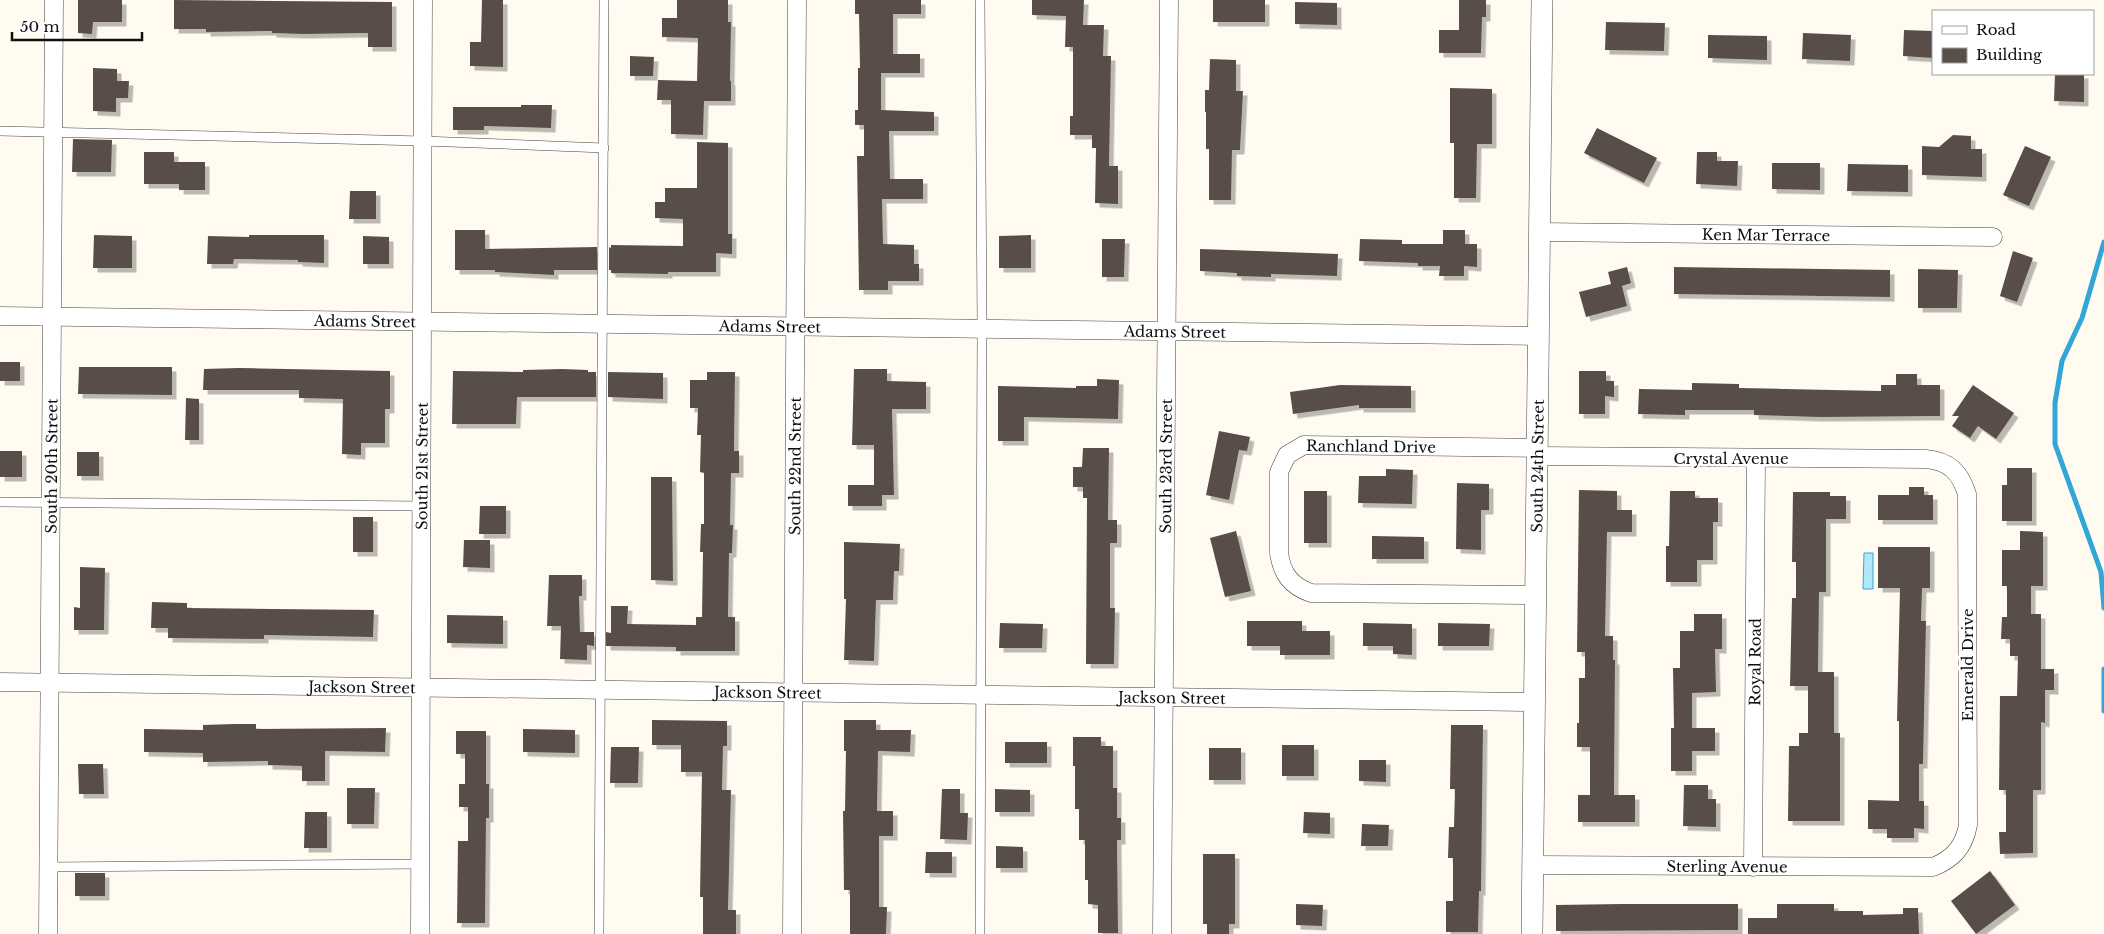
<svg xmlns="http://www.w3.org/2000/svg" width="2104" height="934" font-family="'Libre Baskerville',serif">
<defs>
<filter id="shadow"><feDropShadow dx="4.5" dy="4.5" stdDeviation="0" flood-color="#0004"/></filter>
</defs>
<rect width="100%" height="100%" fill="#fffbf0"/>
<path fill="#b1e7fb" stroke="#32a6d7" d="M1864,553h9v36h-10z"/>
<g fill="none" stroke-linecap="round" stroke-linejoin="round">
<g stroke="#32a6d7" stroke-width="5">
<path d="M2104,242l-22,76 -20,43 -7,42v41l46,128 3,36"/>
<path d="M2104,669v42"/>
</g>
</g>
<g fill="#584e4a" filter="url(#shadow)">
<path d="M78,0h44v22h-29l-1,12 -14,-1z"/>
<path d="M174,0l218,2v45h-24v-14l-64,1 -32,-1v-2l-66,1v-3h-32z"/>
<path d="M482,0h21v67l-33,-1v-24h11z"/>
<path d="M677,0h51v22h3l-1,59h1v20h-27l-1,34 -32,-1v-34h-14l1,-20 39,1 1,-43 -36,-1v-19h15z"/>
<path d="M855,0h66v14h-28v40h27v19h-39v37l53,2v19h-45l1,48h33v20h-41l1,45 31,1v19h5v17h-31v9h-29l-2,-134h7v-31h-9v-15h3v-42h2l-1,-54h-4z"/>
<path d="M1032,0h52l-1,25h21l-1,31h8l-2,110h9v38l-23,-1 1,-55h-4v-13h-22v-19h3v-69h-8l1,-31 -34,-1z"/>
<rect x="1213" y="0" width="52" height="22"/>
<path d="M1459,0h27v17h-4l-1,36h-42v-23h20z"/>
<path d="M1295,2l42,1v22l-42,-1z"/>
<path d="M1606,22l59,1 -1,28 -59,-1z"/>
<path d="M1904,30l29,1v27l-30,-2z"/>
<path d="M1803,33l48,2 -1,26 -48,-2z"/>
<path d="M1708,35l59,1v24l-59,-2z"/>
<path d="M630,56l24,1 -1,19h-23z"/>
<path d="M1210,59l26,1v31h7l-3,59h-8l-1,50h-22v-51h-3v-37h-1v-22h4z"/>
<path d="M93,68l24,1v12h12l-1,17h-12v14l-23,-1z"/>
<path d="M2055,74h29v28l-30,-1z"/>
<path d="M1450,88l42,1v55h-15l-1,54h-22v-55h-4z"/>
<path d="M521,105h31l-1,23 -67,-2v4h-31v-23h68z"/>
<path d="M1597,128l60,30 -13,25 -60,-30z"/>
<path d="M1953,135l18,1v13h11v28l-60,-2v-29l17,1z"/>
<path d="M73,139l39,1 -1,32h-39z"/>
<path d="M697,142l31,1v91h4v20l-16,-1v19h-48v2l-57,-1v-3h-2v-23l2,1v-3l72,1v-27l-28,-1v-16h10v-14h32z"/>
<path d="M2025,146l26,11 -22,49 -26,-11z"/>
<path d="M144,152h30v10h31v28h-26v-6h-35z"/>
<path d="M1697,152h20v9h21l-1,25 -41,-2z"/>
<path d="M1772,163h48v27l-48,-1z"/>
<path d="M1848,164l60,1v27l-61,-1z"/>
<path d="M350,191h26v28h-27z"/>
<path d="M455,230h30v19l112,-2v23h-43v5l-59,-3v-2h-40z"/>
<path d="M1443,230h22v14h12v23l-13,-1v10h-25l1,-10h-22v-3l-59,-2 1,-22 42,1v4h41z"/>
<path d="M94,235l38,1v32h-39z"/>
<path d="M249,235h75v28l-26,-1v-2l-64,-1 -1,5h-26l1,-28 41,1z"/>
<path d="M1031,235v33h-32v-32z"/>
<path d="M363,236l26,1v27h-26z"/>
<path d="M1102,239h23l-1,38h-22z"/>
<path d="M1200,249l138,5 -1,22 -66,-2v3l-34,-1v-3l-37,-2z"/>
<path d="M2013,251l20,7 -16,44 -17,-6z"/>
<path d="M1627,267l4,16 -9,3 5,20 -41,11 -7,-25 32,-8 -3,-12z"/>
<path d="M1674,267l216,3v27l-216,-3z"/>
<path d="M1918,269l40,1 -1,38h-39z"/>
<rect x="0" y="362" width="20" height="19"/>
<path d="M79,367h93v28l-94,-1z"/>
<path d="M238,368l152,3v38h-5v34h-24v12l-19,-1 1,-55 -44,-1v-8h-96l1,-21z"/>
<path d="M562,369l26,1v2h8v25h-79l-1,27h-64l1,-53 70,1v-2z"/>
<path d="M854,369h33v12l39,1v27h-34l2,86h-12v11h-34v-21h26v-40h-22z"/>
<path d="M1579,371h27v10h8v16l-9,-1v18h-26z"/>
<path d="M608,372l55,1v26l-55,-2z"/>
<path d="M707,372h28l-1,79h5v22h-8l-1,52h3l-1,28h-3l-1,64h7v34h-59v-4l-70,-1v-14l5,1v-27h17l-1,18 69,1v-8h6l1,-65h-3l1,-28h3v-51l-4,-1 1,-37h-4l1,-27h-8v-28h17z"/>
<path d="M1896,374h21v11h23v31l-121,1 -65,-2v-5h-69v5l-47,-1 1,-25 53,1v-7l47,1v4l142,3v-6h15z"/>
<path d="M1097,379l22,1 -1,39 -94,-2v24h-26v-55l78,2v-2h21z"/>
<path d="M1340,385l71,1v22h-52v-3l-66,9 -3,-22z"/>
<path d="M1973,385l41,28 -18,26 -18,-13 -8,12 -18,-12 7,-10h-7z"/>
<path d="M186,398l13,1v41h-14z"/>
<path d="M1219,431l31,6 -3,14 -8,-1 -10,50 -23,-5z"/>
<path d="M1083,448h26l-1,72h9v23h-7v65h5l-1,56h-28l1,-166h-4v-11h-10v-20h9z"/>
<rect x="0" y="451" width="22" height="26"/>
<rect x="77" y="452" width="22" height="24"/>
<path d="M2007,468h25v53h-30v-36h5z"/>
<path d="M1386,469l27,1 -1,34 -54,-1 1,-27h27z"/>
<path d="M651,477h21l1,104 -22,-1z"/>
<path d="M1457,483l32,1v26h-8v40l-25,-1z"/>
<path d="M1909,487h15v8h9v25h-55v-25h31z"/>
<path d="M1579,490l38,1v19h15v22h-25l-2,104h8v24h2l-1,135h21v27h-57v-27h12v-48h-13v-24h2v-45h6v-26h-8z"/>
<rect x="1304" y="491" width="23" height="52"/>
<path d="M1670,491h25v7h23v24h-5v38h-16v22h-31v-36h3z"/>
<path d="M1793,492h37v4h16v23h-20v73h-7l-1,80h16v61h6v88h-52l1,-75h10v-13h9v-47h-18l2,-88h4v-36h-4z"/>
<path d="M480,506h26v28h-27z"/>
<rect x="353" y="517" width="20" height="35"/>
<path d="M1236,531l15,60 -26,6 -15,-59z"/>
<path d="M2020,531l23,1v54h-12v28h10v55h13v21h-9v33l-4,-1v68h-8v63l-33,1 -1,-22h7v-42h-7l1,-94h17l1,-40h-8v-17h-9l1,-22h5v-31h-5v-36h18z"/>
<path d="M1372,536l52,1v22h-52z"/>
<path d="M464,540h26v28l-27,-1z"/>
<path d="M844,542l56,2 -1,27h-5l-1,29h-17l-2,61 -30,-1 2,-61h-2z"/>
<path d="M1878,547h52v41h-8l-1,33h5l-3,143h-4v37h5v28l-10,-1v10h-27v-9h-19v-29l31,1v-80h-2l3,-133h-22z"/>
<path d="M80,567l25,1 -1,62h-30v-23l6,1z"/>
<path d="M549,575h33v21h-3l1,36h14v14l-7,-1v15l-27,-1 1,-33h-14z"/>
<path d="M152,602l35,1v5l187,2 -1,27 -109,-2v4l-96,-1v-10h-17z"/>
<path d="M1694,614h28v35h-7l1,43 -24,1v35h23v23h-23v20h-21v-43h3l-1,-60h7v-37h14z"/>
<path d="M447,615l56,1v28l-56,-1z"/>
<path d="M1247,621h55v10h28v24h-50v-9h-33z"/>
<path d="M1000,623l43,1 -1,24h-43z"/>
<path d="M1363,623l49,1v31l-19,-1v-8h-30z"/>
<path d="M1438,623l52,1 -1,22h-51z"/>
<path d="M652,720l75,1v25h-4l-1,44h9l-3,120h8v24h-33v-37h-3l2,-125h-21v-27h-29z"/>
<path d="M844,720h32v10h35l-1,22 -32,-1 -1,60h16v25h-14v71h8l-1,27h-36v-44h-6l-1,-79h2l1,-60h-2z"/>
<path d="M234,724h22v5l130,-1 -1,24 -60,-1v30h-23v-15l-34,-1v-4l-65,1v-9l-59,-1v-23l59,1v-5z"/>
<path d="M1451,725h32l-2,166h-2l-1,41h-32v-31h7v-43h-5l1,-31h5l1,-38h-5z"/>
<path d="M523,729l52,1v23l-52,-1z"/>
<path d="M456,731h30v53h3v34h-3l-1,105h-28l1,-82h10v-34h-9v-23h6v-30h-9z"/>
<path d="M1073,737h28v9h12v42h4v30h4v22h-4l1,93h-20v-28l-10,-1v-24h-3v-40h-6v-31h-4v-43h-2z"/>
<rect x="1005" y="742" width="42" height="21"/>
<rect x="1282" y="745" width="32" height="31"/>
<path d="M611,747h28l-1,36h-28z"/>
<rect x="1209" y="748" width="32" height="32"/>
<path d="M1359,760h27v22l-27,-1z"/>
<path d="M78,764h25l1,30h-25z"/>
<path d="M1684,785h24v14h8v28l-33,-1z"/>
<path d="M347,788h28l-1,36h-27z"/>
<path d="M942,789h18v24h8l-1,27 -27,-1z"/>
<path d="M995,789l35,1v22h-35z"/>
<path d="M305,812h22v36h-23z"/>
<path d="M1304,812l26,1v21l-27,-1z"/>
<path d="M1362,824l27,1 -1,21h-27z"/>
<path d="M996,846l27,1v21h-27z"/>
<path d="M926,852h26v21h-27z"/>
<path d="M1203,854h32v70h-6v10h-22v-10h-4z"/>
<path d="M1990,871l25,34 -39,29 -25,-33z"/>
<rect x="75" y="873" width="30" height="23"/>
<path d="M1296,904l27,1 -1,21 -26,-1z"/>
<path d="M1622,904h116v26l-182,1v-26z"/>
<path d="M1777,904h57v7h29v4l40,-1v-6h15l1,26h-171v-16h29z"/>
</g>
<g fill="none" stroke-linecap="round" stroke-linejoin="round">
<defs>
<g id="service">
<path d="M0,131l423,10 181,7"/>
<path d="M0,502l422,4"/>
<path d="M49,867l371,-3"/>
<path d="M599,934c0,-311 5,-623 5,-934"/>
<path d="M980,934l2,-606 -2,-328"/>
</g>
<g id="minor">
<path id="s1" d="M1540,232l453,5"/>
<path id="s2" d="M0,316l1539,20"/>
<path id="s3" d="M1535,595l-224,-2c-20,-7 -29,-19 -32,-40v-81l8,-17 17,-10 233,3"/>
<path id="s4" d="M0,682l1535,20"/>
<path id="s5" d="M1533,865l400,2c20,-8 31,-20 35,-42l-1,-331c-7,-22 -18,-33 -41,-35l-389,-3"/>
<path id="s6" d="M1753,867l3,-408"/>
<path id="s7" d="M48,934l6,-934"/>
<path id="s8" d="M420,934l3,-934"/>
<path id="s9" d="M792,934l5,-934"/>
<path id="s10" d="M1162,934l7,-934"/>
</g>
<g id="tertiary">
<path id="s11" d="M1532,934l10,-934"/>
</g>
</defs>
<use href="#service" stroke="#424242" stroke-width="10"/>
<use href="#minor" stroke="#424242" stroke-width="19"/>
<use href="#tertiary" stroke="#424242" stroke-width="22"/>
<use href="#service" stroke="#fff" stroke-width="9"/>
<use href="#minor" stroke="#fff" stroke-width="18"/>
<use href="#tertiary" stroke="#fff" stroke-width="21"/>
</g>
<g text-anchor="middle" dominant-baseline="central" stroke-width="5" stroke-linejoin="round" paint-order="stroke">
<g font-size="15" fill="#0f0f0f" stroke="#fff">
<text stroke="none"><textPath href="#s1" startOffset="226">Ken Mar Terrace</textPath></text>
<text stroke="none"><textPath href="#s2" startOffset="365">Adams Street</textPath></text>
<text stroke="none"><textPath href="#s2" startOffset="770">Adams Street</textPath></text>
<text stroke="none"><textPath href="#s2" startOffset="1175">Adams Street</textPath></text>
<text stroke="none"><textPath href="#s3" startOffset="465">Ranchland Drive</textPath></text>
<text x="1731" y="458">Crystal Avenue</text>
<text stroke="none"><textPath href="#s7" startOffset="468">South 20th Street</textPath></text>
<text stroke="none"><textPath href="#s8" startOffset="468">South 21st Street</textPath></text>
<text stroke="none"><textPath href="#s9" startOffset="468">South 22nd Street</textPath></text>
<text stroke="none"><textPath href="#s10" startOffset="468">South 23rd Street</textPath></text>
<text stroke="none"><textPath href="#s11" startOffset="468">South 24th Street</textPath></text>
<text stroke="none"><textPath href="#s6" startOffset="205">Royal Road</textPath></text>
<text transform="translate(1967 665) rotate(-90)">Emerald Drive</text>
<text stroke="none"><textPath href="#s4" startOffset="362">Jackson Street</textPath></text>
<text stroke="none"><textPath href="#s4" startOffset="768">Jackson Street</textPath></text>
<text stroke="none"><textPath href="#s4" startOffset="1172">Jackson Street</textPath></text>
<text stroke="none"><textPath href="#s5" startOffset="194">Sterling Avenue</textPath></text>
</g>
</g>
<rect x="1932" y="10" width="162" height="65" fill="#ffffff" stroke="#9f9f9f"/>
<rect x="1942" y="26" width="25" height="8" fill="#ffffff" stroke="#9f9f9f"/>
<text x="1976" y="35" font-size="15" fill="#0f0f0f">Road</text>
<rect x="1942" y="48" width="25" height="15" fill="#584e4a" stroke="#9f9f9f"/>
<text x="1976" y="60" font-size="15" fill="#0f0f0f">Building</text>
<path d="M12 32v8h130v-8" fill="none" stroke="#0f0f0f" stroke-width="2.5"/>
<text x="20" y="32" font-size="15" fill="#0f0f0f" stroke="#ffffff" stroke-width="4" paint-order="stroke">50 m</text>
</svg>
